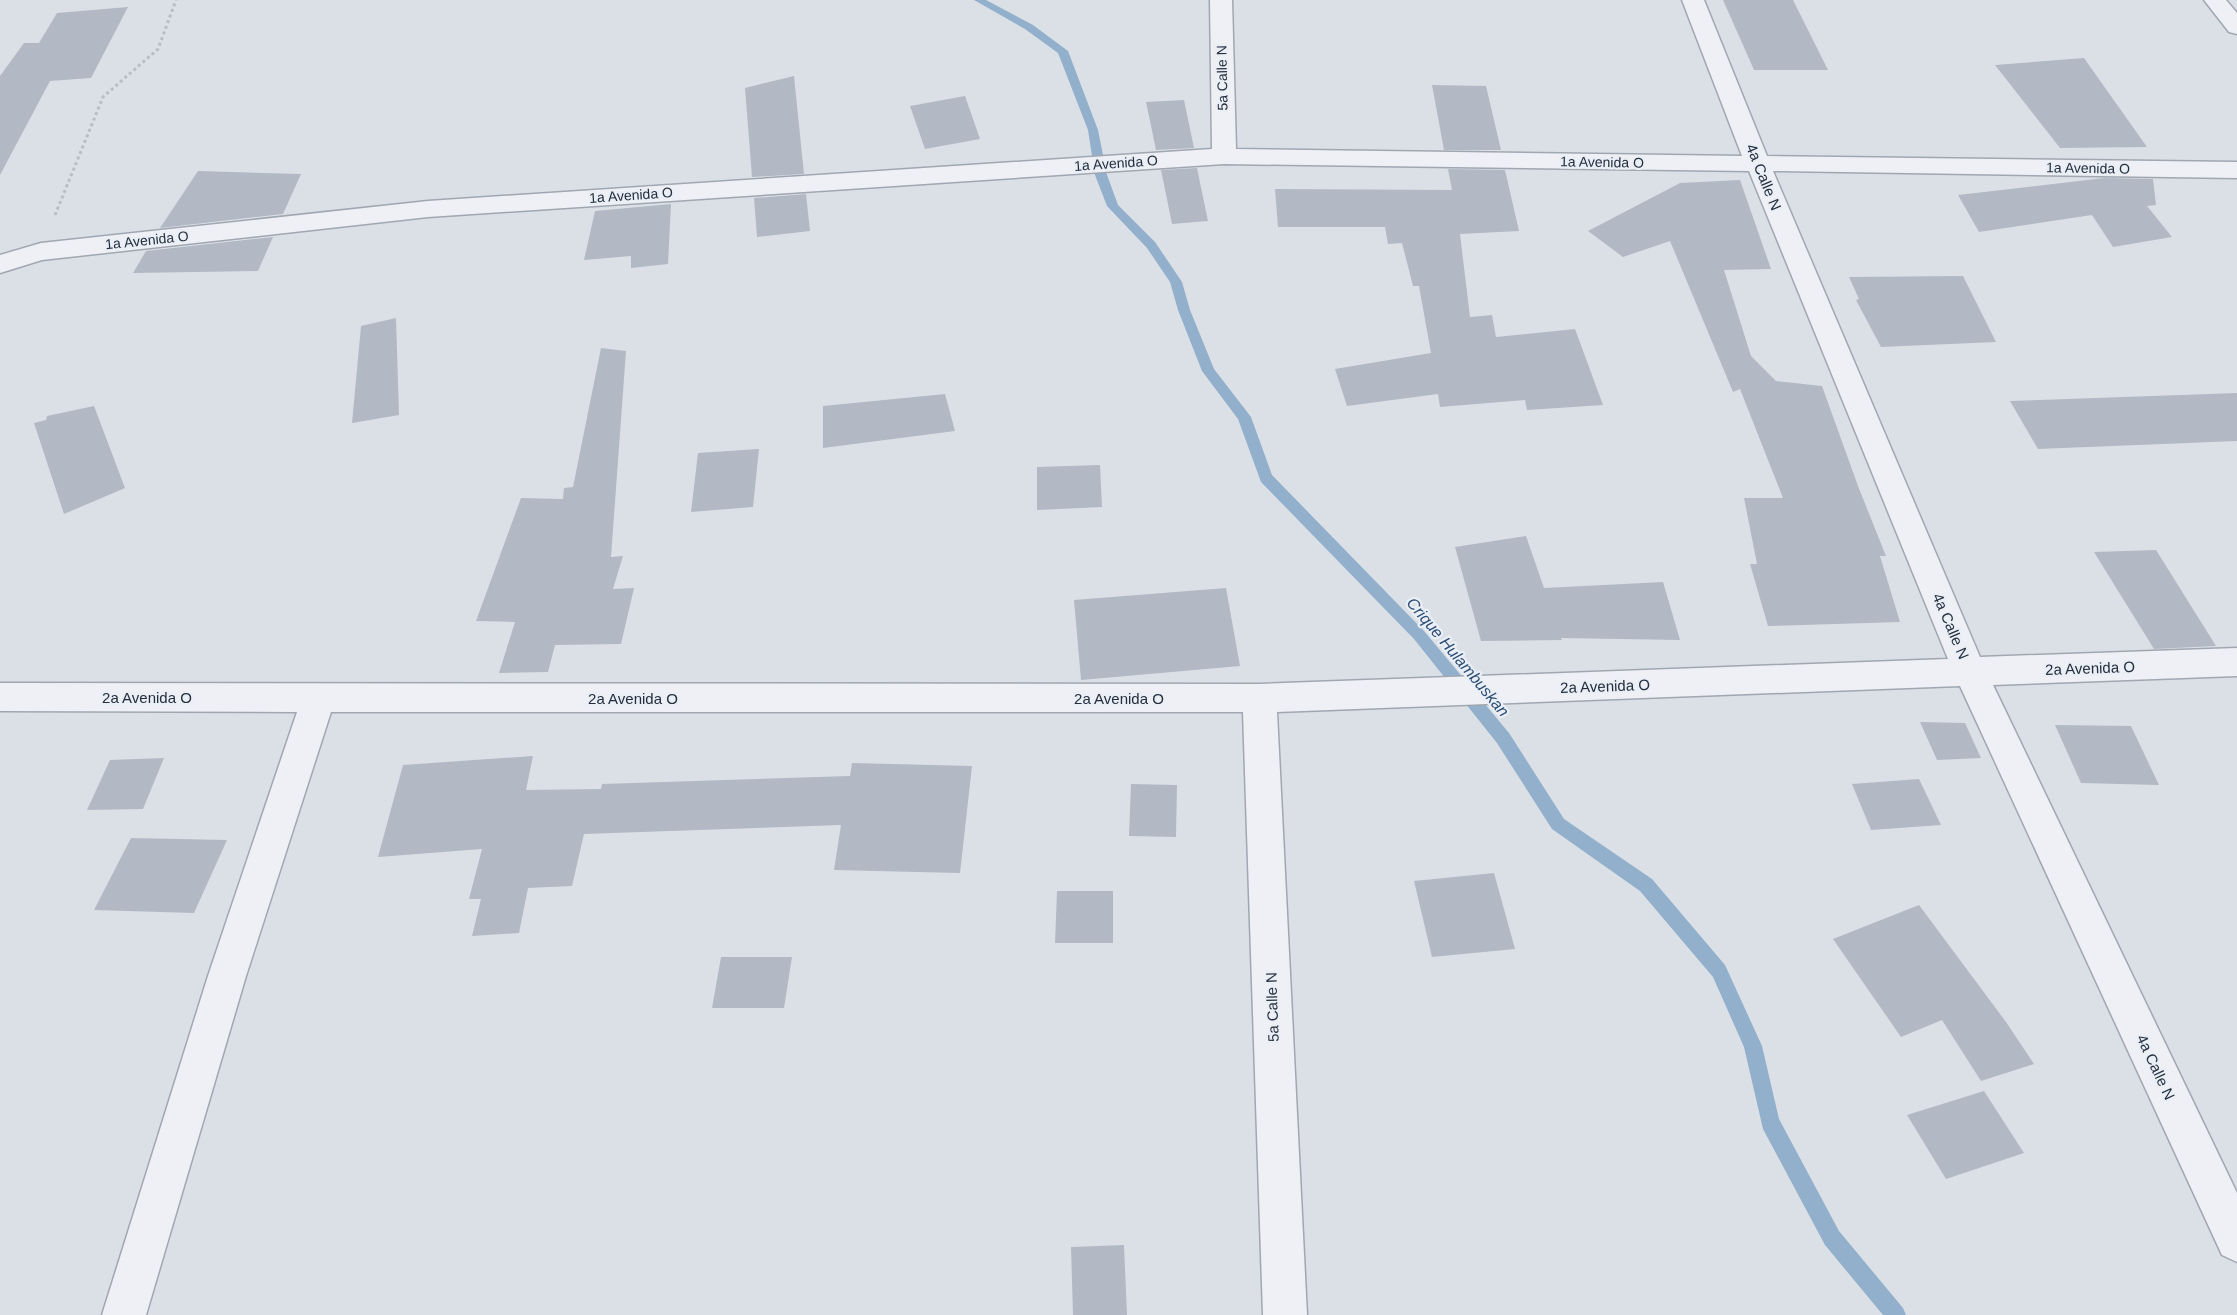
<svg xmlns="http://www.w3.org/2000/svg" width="2237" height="1315" font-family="Helvetica,sans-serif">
<rect width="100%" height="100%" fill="#dbe0e7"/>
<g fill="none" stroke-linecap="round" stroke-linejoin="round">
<path fill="#92afcb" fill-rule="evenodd" d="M974,0h12l47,25 35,26 30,79 9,45 11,30 37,37 27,40 8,28 24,59 37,48 21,58 152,156 85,102 55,86 88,60 73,86 37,81 17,73 60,112 64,77 3,7h-23l-58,-70 -62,-116 -19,-82 -31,-70 -73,-86 -88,-62 -55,-86 -83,-104 -153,-157 -23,-63 -36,-48 -24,-61 -8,-28 -23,-34 -40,-42 -12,-31 -7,-45 -30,-77 -33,-24z"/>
</g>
<g fill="#b2b9c4">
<path d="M1723,0h70l35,70h-74z"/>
<path d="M128,7l-37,71 -41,3 -50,94v-99l24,-33h15l18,-30z"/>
<path d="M2084,58l63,89 -87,1 -65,-83z"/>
<path d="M794,76l10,98 -52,3 -7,-89z"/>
<path d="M1432,85l54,1 15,64h-57z"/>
<path d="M965,96l15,43 -55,10 -15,-43z"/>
<path d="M1184,100l10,48 -38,2 -10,-48z"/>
<path d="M1197,168l11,53 -36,3 -11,-54z"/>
<path d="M1448,169l57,1 14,61 -59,3 10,83 22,-2 4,22 79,-8 28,76 -76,5 -2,-10 -85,7 -2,-13 -91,12 -12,-37 96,-16 -12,-67h-6l-11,-43 -14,1 -3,-17h-107l-3,-38 177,1z"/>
<path d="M198,171l103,3 -18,40 -123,14z"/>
<path d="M2104,178l49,1 3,26 -9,1 25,31 -59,10 -21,-32 -113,17 -21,-37z"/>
<path d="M1740,180l31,89 -47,1 27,86 25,25 46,5 36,100 28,70h-6l20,66 -132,4 -18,-62h7l-13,-66h39l-43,-109 -7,3 -63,-151 -47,16 -35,-26 92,-48z"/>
<path d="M806,194l4,37 -53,6 -3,-39z"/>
<path d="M671,204l-3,60 -37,4v-12l-47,4 11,-49z"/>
<path d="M273,237l-15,34 -125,2 13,-22z"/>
<path d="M1963,276l33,66 -115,5 -25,-47 3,-1 -10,-22z"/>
<path d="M396,318l3,97 -47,8 9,-97z"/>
<path d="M601,348l25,3 -15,206 12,-1 -10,33 21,-1 -13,56 -66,1 -7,27 -49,1 16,-51 -39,-1 45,-123 42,1 1,-11 9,-1z"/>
<path d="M2237,393v48l-199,8 -28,-48z"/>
<path d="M945,394l10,37 -132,17v-42z"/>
<path d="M94,406l31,82 -61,26 -30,-91 12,-3 1,-4z"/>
<path d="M759,449l-6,58 -62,5 7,-59z"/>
<path d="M1100,465l2,42 -65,3v-43z"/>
<path d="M1526,536l18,52 119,-6 17,58 -119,-2 1,2 -81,1 -26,-94z"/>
<path d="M2156,550l60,96 -62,3 -60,-97z"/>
<path d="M1226,588l14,78 -159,14 -7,-80z"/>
<path d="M1920,722l45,1 16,35 -44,2z"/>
<path d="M2055,725l76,1 28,59 -78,-2z"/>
<path d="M533,756l-7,34 75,-1 1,-5 248,-8 2,-13 120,3 -12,107 -126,-3 7,-45 -257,9 -12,52 -44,2 -9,45 -47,3 9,-37h-12l13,-50 -104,8 25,-92z"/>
<path d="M164,758l-21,51 -56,1 23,-50z"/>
<path d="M1919,779l22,46 -70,5 -19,-46z"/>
<path d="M1131,784l46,1 -1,52 -47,-1z"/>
<path d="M131,838l96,2 -33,73 -100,-3z"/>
<path d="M1494,873l21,76 -83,8 -18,-76z"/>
<path d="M1057,891h56v52h-58z"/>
<path d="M1919,905l87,117 28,42 -53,17 -39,-61 -41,17 -68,-98z"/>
<path d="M721,957h71l-8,51h-72z"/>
<path d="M1984,1091l40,62 -78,26 -39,-64z"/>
<path d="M1124,1245l3,70h-54l-2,-68z"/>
</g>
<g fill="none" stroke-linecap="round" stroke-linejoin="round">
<defs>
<g id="minor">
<path d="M1210,0h22l4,149 506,7 -60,-156h22l63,156 470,6v16l-464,-7 207,486 257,-9v28l-244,9 244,508v69l-15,-7 -262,-569 -683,26 30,603h-44l-20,-603h-912l-85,264 -100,339h-44l106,-339 89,-264 -297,-1v-28l1259,1 689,-25 -199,-488 -525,-7 -796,53 -386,43 -42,13v-18l41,-12 387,-42 784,-52z"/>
<path d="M2204,0h22l11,13v21l-8,-2z"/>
</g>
</defs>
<use href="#minor" stroke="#a0a7b1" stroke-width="3"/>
<path stroke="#b9bec5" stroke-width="3" stroke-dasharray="3 3" stroke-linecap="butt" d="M55,215l48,-118 55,-48 18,-49"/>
<use href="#minor" fill="#eef0f5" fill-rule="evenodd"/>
</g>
<g text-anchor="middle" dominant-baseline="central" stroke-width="4.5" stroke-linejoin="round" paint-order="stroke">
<g font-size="14" fill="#242e3e" stroke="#eaeff5">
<text transform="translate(1222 78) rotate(-91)">5a Calle N</text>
<text transform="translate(1602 162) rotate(1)">1a Avenida O</text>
<text transform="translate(1116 163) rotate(-4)">1a Avenida O</text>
<text transform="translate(2088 168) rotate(1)">1a Avenida O</text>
<text transform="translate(631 195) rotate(-4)">1a Avenida O</text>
<text transform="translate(147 240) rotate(-6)">1a Avenida O</text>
</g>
<g font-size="15" fill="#242e3e" stroke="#eaeff5">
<text transform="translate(1764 177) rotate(68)">4a Calle N</text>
<text transform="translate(1951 626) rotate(67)">4a Calle N</text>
<text transform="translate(2090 668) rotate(-2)">2a Avenida O</text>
<text transform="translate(1605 686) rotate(-2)">2a Avenida O</text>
<text x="147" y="697">2a Avenida O</text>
<text x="633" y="698">2a Avenida O</text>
<text x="1119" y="698">2a Avenida O</text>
<text transform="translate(1272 1007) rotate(-92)">5a Calle N</text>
<text transform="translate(2156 1067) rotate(65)">4a Calle N</text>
</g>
<g font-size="16" font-style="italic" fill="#2b4d75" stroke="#eaeff5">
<text transform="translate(1458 657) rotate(50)">Crique Hulambuskan</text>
</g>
</g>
</svg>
